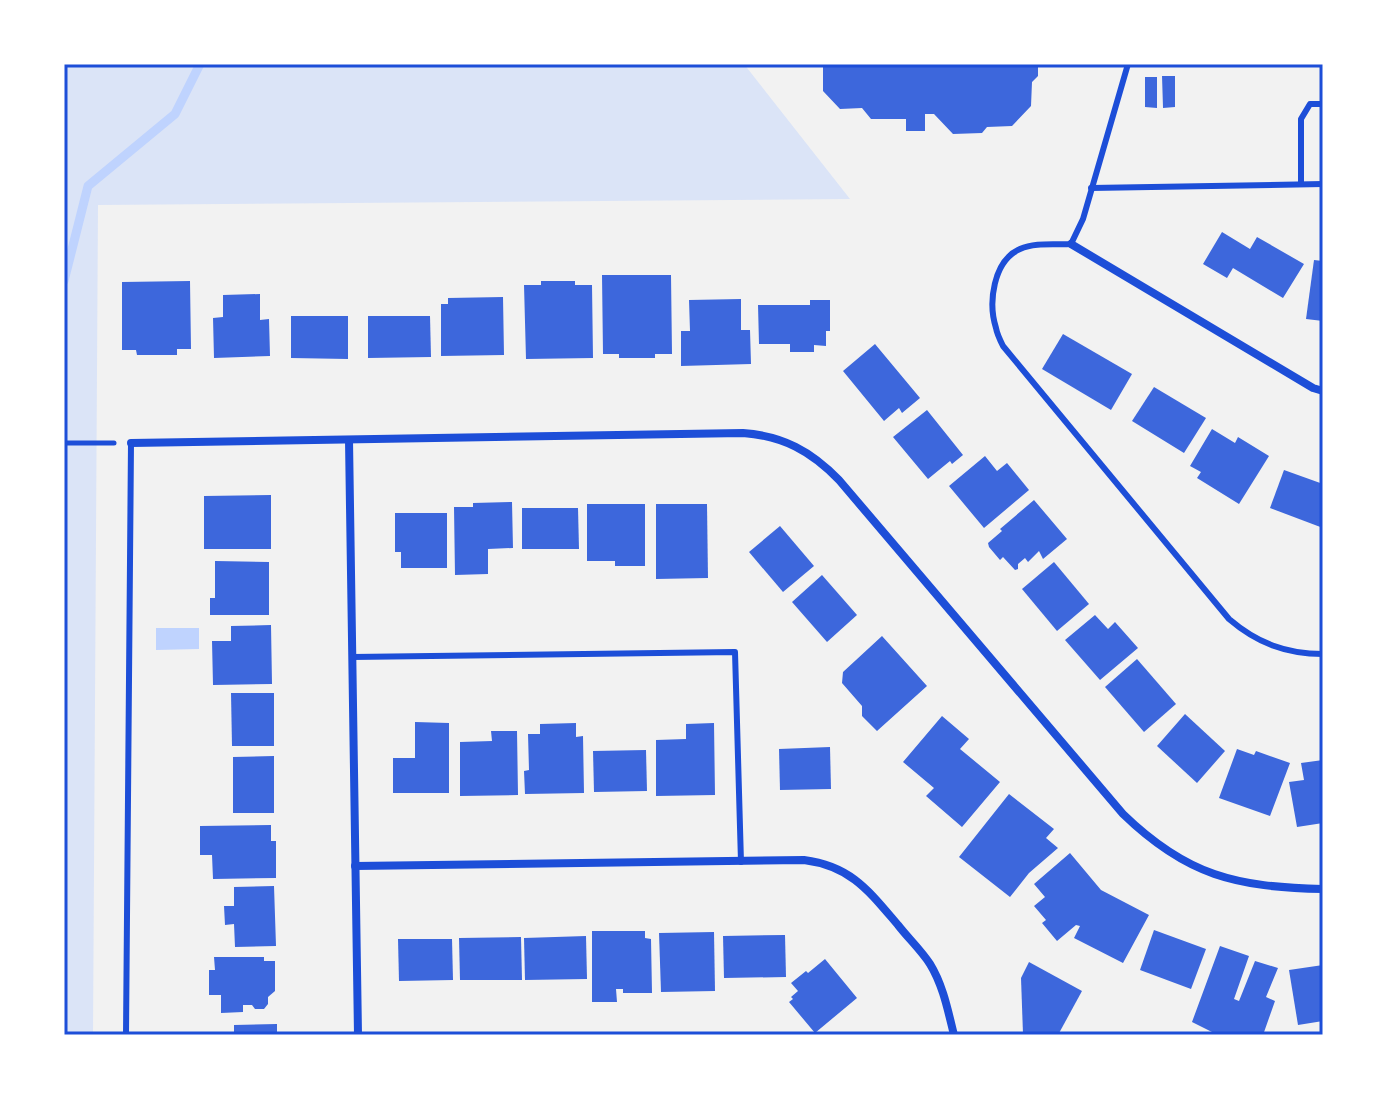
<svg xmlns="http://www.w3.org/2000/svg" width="1387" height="1099" font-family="'Work Sans',sans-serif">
<rect width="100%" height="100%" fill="#f2f2f2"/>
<path fill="#dbe4f7" d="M64,64h680l106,135 -752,6 -5,830h-29z"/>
<path fill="#bfd3fe" d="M156,628h43v21l-43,1z"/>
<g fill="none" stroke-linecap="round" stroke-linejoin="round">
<path stroke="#bfd3fe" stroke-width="9" d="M64,281l24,-95 87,-72 25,-50"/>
</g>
<g fill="#3d67dc">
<path d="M823,64h215v12l-6,6 -1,24 -19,20 -25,1 -5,6 -29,1 -19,-20h-9v17h-19v-12h-35l-9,-11 -22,1 -17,-18z"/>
<path d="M1162,76h13v31l-12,1z"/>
<path d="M1145,77h12v31l-12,-1z"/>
<path d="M1222,232l28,17 7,-12 47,27 -21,34 -50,-30 -6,10 -24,-14z"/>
<path d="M1314,260l9,1v60l-17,-2z"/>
<path d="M602,275h69l1,79h-17v4h-36v-4h-16z"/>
<path d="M190,281l1,68h-14v6h-40l-1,-5h-14v-68z"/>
<path d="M541,281h34v4h17l1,73 -67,1 -2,-74h17z"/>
<path d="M260,294v26l9,-1 1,37 -56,2 -1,-40 10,-1v-22z"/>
<path d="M503,297l1,58 -63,1v-52h7v-6z"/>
<path d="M741,299v31h9l1,34 -70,2v-35h9l-1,-31z"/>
<path d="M810,300h20v31h-4v15l-12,-1v7h-24v-8h-31l-1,-39h52z"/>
<path d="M291,316h57v43l-57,-1z"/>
<path d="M368,316h62l1,41 -63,1z"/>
<path d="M1063,334l69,40 -21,36 -69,-41z"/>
<path d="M875,344l45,54 -18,15 -3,-5 -15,13 -41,-50z"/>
<path d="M1154,387l52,31 -22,35 -52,-32z"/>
<path d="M927,410l36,45 -11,9 -2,-3 -22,18 -35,-42z"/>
<path d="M1212,429l23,14 3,-6 31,19 -30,48 -42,-26 4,-6 -11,-6z"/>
<path d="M985,456l12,15 10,-8 22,27 -45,38 -35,-42z"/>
<path d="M1284,470l39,14v44l-53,-20z"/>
<path d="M271,495v54h-67v-53z"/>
<path d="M1034,500l33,39 -24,20 -4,-8 -11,11 -3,-4 -7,6v5l-3,1 -12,-13 -3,3 -11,-13 -1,-4 14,-12 -2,-2z"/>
<path d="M512,502l1,46 -25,1v25l-33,1 -1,-68h19v-4z"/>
<path d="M587,504h58v62h-30v-5h-28z"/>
<path d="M656,504h51l1,74 -52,1z"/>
<path d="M522,508h56l1,41h-57z"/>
<path d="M395,513h52v55h-46v-16h-6z"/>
<path d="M780,526l34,40 -31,26 -34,-40z"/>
<path d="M215,561l54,1v53h-59v-17h5z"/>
<path d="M1054,562l35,42 -32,27 -35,-42z"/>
<path d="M822,575l35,40 -30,27 -35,-40z"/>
<path d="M1095,615l13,14 7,-7 23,26 -38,32 -35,-40z"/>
<path d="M271,625l1,59 -59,1 -1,-44h19v-15z"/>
<path d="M882,636l45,50 -50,45 -15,-15v-10l-20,-23 1,-11z"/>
<path d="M1137,659l39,45 -32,28 -39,-45z"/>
<path d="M231,693h43v53h-42z"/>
<path d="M1185,714l40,37 -28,32 -40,-37z"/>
<path d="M942,716l27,23 -9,10 40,33 -38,45 -36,-31 8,-8 -31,-26z"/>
<path d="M415,722l34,1v70h-56v-35h22z"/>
<path d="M576,723v14l7,-1 1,57 -59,1 -1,-23 5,-1 -1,-36h12v-10z"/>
<path d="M714,723l1,72 -59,1v-56l30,-1v-15z"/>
<path d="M491,731h26l1,64 -58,1v-54l32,-1z"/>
<path d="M830,747l1,42 -51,1 -1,-41z"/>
<path d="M1237,749l17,6 2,-4 34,12 -20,53 -51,-18z"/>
<path d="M646,750l1,41 -53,1 -1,-41z"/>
<path d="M274,756v57h-41v-56z"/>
<path d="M1323,760v63l-26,4 -8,-45 15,-2 -3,-17z"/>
<path d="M1009,794l45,35 -8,9 12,10 -29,25 -19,24 -51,-40z"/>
<path d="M271,825v16h5v37l-63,1 -1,-24h-12v-29z"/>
<path d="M1070,853l31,37 48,25 -26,48 -49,-25 6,-12 -4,-1 -19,16 -15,-18 4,-3 -12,-14 11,-9 -11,-13z"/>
<path d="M274,886l2,60 -41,1 -1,-23 -9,1 -1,-19h10v-19z"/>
<path d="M1154,930l52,19 -15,40 -51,-19z"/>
<path d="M592,931h53v7l6,1 1,54h-29v-4h-7l1,13h-25z"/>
<path d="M714,932l1,59 -54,1 -2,-59z"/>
<path d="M785,935l1,42 -62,1 -1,-42z"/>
<path d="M586,936l1,43 -62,1 -1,-42z"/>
<path d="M521,937l1,43h-62l-1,-42z"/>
<path d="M398,939h54l1,41 -54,1z"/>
<path d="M1220,946l29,10 -15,43 5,2 16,-40 23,7 -12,29 9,4 -12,34h-36l-8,-3 -1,3 -26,-13z"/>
<path d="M214,957h50v4h11v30l-7,6v7l-4,5h-9l-3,-4h-9v7l-22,1v-18h-12v-25h6z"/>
<path d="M825,959l32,39 -42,35 -26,-31 4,-3 -2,-2 7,-6 -7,-8 15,-12 2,2z"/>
<path d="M1029,962l53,29 -24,44 -35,-1 -2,-56z"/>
<path d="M1323,965v56l-25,4 -9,-55z"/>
<path d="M277,1024v11h-43v-10z"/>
</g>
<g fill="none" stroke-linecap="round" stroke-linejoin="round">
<path stroke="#1d4ed8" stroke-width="5" d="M64,443h50"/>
<g stroke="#1d4ed8" stroke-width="6">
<path d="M1128,64l-45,155 -12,25c-16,1 -36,-2 -51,5 -27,12 -32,54 -24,79 1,6 4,12 7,18l226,273c28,24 57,35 94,35"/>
<path d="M1301,184v-65l9,-15h13"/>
<path d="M1091,188l232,-4"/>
<path d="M352,657l383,-5 6,210"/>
<path d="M126,1035l5,-592"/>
</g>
<g stroke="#1d4ed8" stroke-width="8">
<path d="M1071,244l242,144 10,3"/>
<path d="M349,440l9,595"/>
<path d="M131,443l612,-10c40,3 68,18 96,47l284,334c64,62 113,73 200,75"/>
<path d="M355,866l449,-6c47,6 65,31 94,65 10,13 23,25 32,39 13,21 18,47 24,71"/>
</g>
</g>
<rect width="1387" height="1099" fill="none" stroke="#ffffff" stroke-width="132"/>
<rect x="66" y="66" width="1255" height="967" fill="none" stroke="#1d4ed8" stroke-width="3"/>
</svg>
